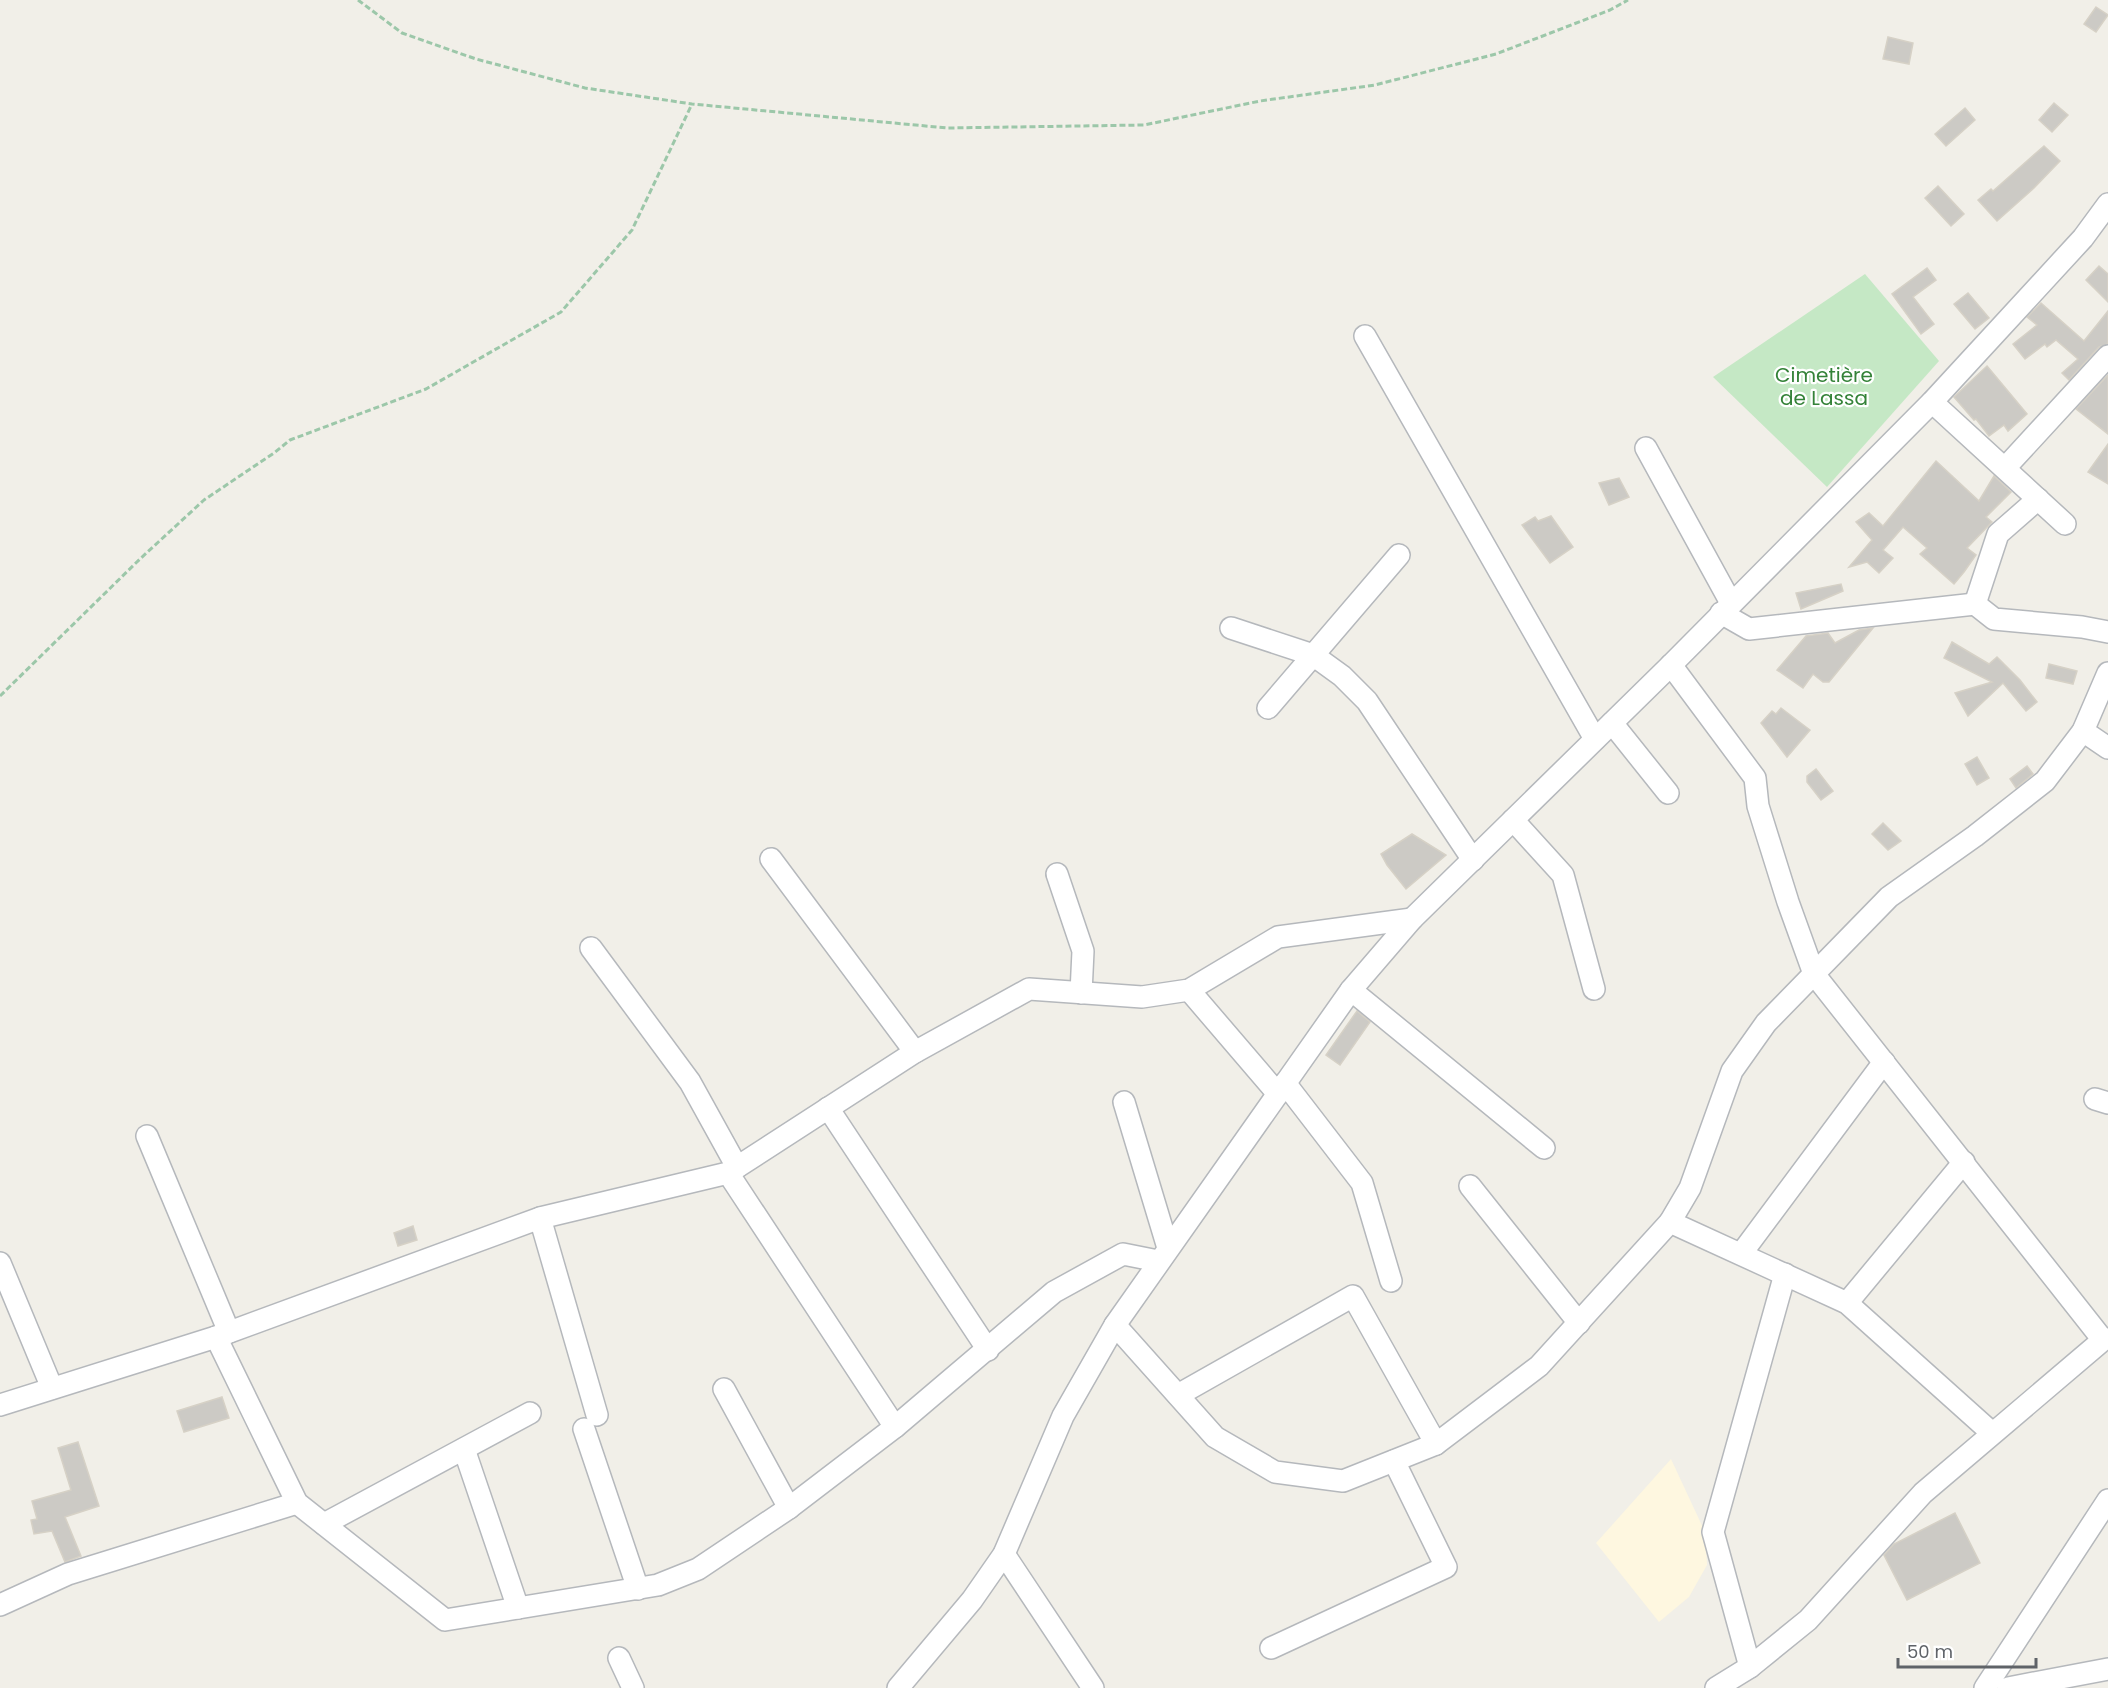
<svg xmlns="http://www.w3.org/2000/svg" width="2108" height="1688" font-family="Poppins,sans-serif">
<rect width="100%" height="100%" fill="#f1efe8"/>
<path fill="#fef7e0" d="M1671,1459l34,73 2,33 -18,32 -30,25 -63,-79z"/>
<path fill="#c5e8c5" d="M1865,274l74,87 -112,126 -114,-110z"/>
<g fill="#cccac5" stroke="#d6d1c6" stroke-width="1.5">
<path d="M2096,7l12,8 -12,17 -12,-8z"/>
<path d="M1888,37l25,6 -4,21 -26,-5z"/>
<path d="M2054,103l14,12 -16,17 -13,-12z"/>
<path d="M1965,108l10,12 -29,26 -11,-12z"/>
<path d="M2044,146l16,15 -26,27 -37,33 -19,-21 13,-11 2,2z"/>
<path d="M1938,186l26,28 -13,12 -26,-28z"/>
<path d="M2099,266l9,8v28l-22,-22z"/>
<path d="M1927,268l9,12 -23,17 21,27 -13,10 -29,-40z"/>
<path d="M1968,293l21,25 -14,11 -21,-25z"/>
<path d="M2041,303l43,38 24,-30v33l-9,3 -30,33 -7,-7 16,-14 -22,-19 -9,7 -2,-3 -20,15 -12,-15 24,-19 -10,-8z"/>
<path d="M1987,366l40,48 -19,17 -4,-6 -15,11 -13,-17 -2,1 -20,-23z"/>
<path d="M2108,375v59l-32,-25z"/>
<path d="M2108,444v40l-20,-12z"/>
<path d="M1936,461l43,40 15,-25 17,16 -25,25 6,5 -25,26 9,7 -12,17 -10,12 -34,-30 7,-6 -24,-21 -20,23 10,8 -14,15 -12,-11 -18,5 23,-27 -16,-18 13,-9 14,13z"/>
<path d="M1619,478l10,19 -20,8 -10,-22z"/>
<path d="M1551,516l22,31 -23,16 -28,-38 13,-8 3,4z"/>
<path d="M1841,584l2,7 -42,18 -5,-16z"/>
<path d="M1873,628l-44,54h-6l-10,-8 -10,14 -26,-18 29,-34 22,-3 7,10 24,-13z"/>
<path d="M1952,642l37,22 8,-7 23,23 17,22 -11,9 -23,-28 -35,33 -13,-23 37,-11 -48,-24z"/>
<path d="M2049,664l28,7 -4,13 -27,-6z"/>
<path d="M1781,708l29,22 -23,27 -26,-34 11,-12 4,3z"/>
<path d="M1977,757l12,21 -12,7 -12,-21z"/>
<path d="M2027,766l6,8 -17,14 -6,-9z"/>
<path d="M1816,769l17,22 -12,9 -14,-18v-6z"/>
<path d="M1883,823l18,18 -13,9 -16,-16z"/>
<path d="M1412,834l34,21 -40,34 -19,-24 -6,-11z"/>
<path d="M1357,1011l13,11 -30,43 -14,-10z"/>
<path d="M413,1226l4,14 -19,6 -4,-13z"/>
<path d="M222,1397l7,21 -45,14 -7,-21z"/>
<path d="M78,1442l21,64 -34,11 16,39 -16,6 -13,-31 -18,3 -3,-14 6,-1 -5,-18 39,-11 -13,-42z"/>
<path d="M1955,1513l25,50 -73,37 -23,-45 10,-11z"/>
</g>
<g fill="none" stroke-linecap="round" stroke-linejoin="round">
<defs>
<g id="minor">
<path d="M1365,336l230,403"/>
<path d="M1932,402l133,122"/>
<path d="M1646,448l85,155"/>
<path d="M2005,468l103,-112"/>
<path d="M1975,604l23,-70 40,-35"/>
<path d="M1721,613l28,16 226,-25 19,15 88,8 26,5"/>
<path d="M1231,628l82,27 29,21 25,25 106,159"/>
<path d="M1671,665l84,113 3,28 30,96 26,72 289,366"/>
<path d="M1268,708l131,-153"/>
<path d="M1612,723l56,70"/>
<path d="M2083,731l25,17"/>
<path d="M1513,820l50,55 31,114"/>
<path d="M771,859l144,193"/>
<path d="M1057,874l26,77 -2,42"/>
<path d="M591,948l99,134 47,85"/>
<path d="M1189,990l89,104"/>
<path d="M1351,990l193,158"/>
<path d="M1285,1083l77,100 29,98"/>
<path d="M2095,1099l13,4"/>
<path d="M1124,1102l44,146"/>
<path d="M828,1108l160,242"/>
<path d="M147,1136l82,196"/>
<path d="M728,1173l167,254"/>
<path d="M1470,1186l109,137"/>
<path d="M540,1218l57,197"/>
<path d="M1670,1222l20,-34 42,-117 34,-48 123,-126 86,-61 70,-55 38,-50 25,-58"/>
<path d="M1741,1254l143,-192"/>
<path d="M0,1263l52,125"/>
<path d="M1847,1303l117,-141"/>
<path d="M1115,1325l100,112 60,35 68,9 93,-37 103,-78 131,-144 177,81 145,130"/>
<path d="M216,1337l81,166 148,117 213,-35 40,-16 91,-61 106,-81 159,-135 69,-38 35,7"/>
<path d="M724,1389l65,119"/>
<path d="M1178,1395l175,-99 83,148"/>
<path d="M0,1405l216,-68 324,-119 188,-45 187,-121 114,-63 113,8 47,-7 89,-53 134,-18"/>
<path d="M584,1429l54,160"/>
<path d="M464,1449l54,159"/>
<path d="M324,1524l206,-111"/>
<path d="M1004,1554l89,134"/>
<path d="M0,1605l68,-31 229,-71"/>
<path d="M1271,1648l175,-81 -52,-106"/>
<path d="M619,1658l14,30"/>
<path d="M1750,1667l-37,-135 72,-258"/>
<path d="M898,1688l74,-88 32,-46 59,-138 52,-91 236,-335 61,-71 259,-254 261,-263 151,-164 25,-34"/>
<path d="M1716,1688l34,-21 58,-47 115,-127 180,-153 5,-1"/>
<path d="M1985,1688l123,-188"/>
<path d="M2008,1688l100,-19"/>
</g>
</defs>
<use href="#minor" stroke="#b5b8bc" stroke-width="24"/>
<g stroke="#9cc7a9" stroke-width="3" stroke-dasharray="6 3" stroke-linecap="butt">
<path d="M358,0l44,33 74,26 109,29 107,16 255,24 197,-3 116,-24 115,-16 121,-31 114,-44 18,-10"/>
<path d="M0,696l141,-138 63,-58 70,-47 16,-13 136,-51 135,-77 71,-82 60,-126"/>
</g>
<use href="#minor" stroke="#fff" stroke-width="21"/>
</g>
<g text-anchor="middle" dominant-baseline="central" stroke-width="4.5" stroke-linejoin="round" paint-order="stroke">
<g font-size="20" fill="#348238" stroke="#fff">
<text x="1824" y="375">Cimetière<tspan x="1824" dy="23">de Lassa</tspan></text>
</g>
</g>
<path d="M1898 1658v9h138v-9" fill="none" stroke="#5f6368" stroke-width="3"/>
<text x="1907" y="1658" font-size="18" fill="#5f6368" stroke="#ffffff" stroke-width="4.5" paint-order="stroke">50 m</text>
</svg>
